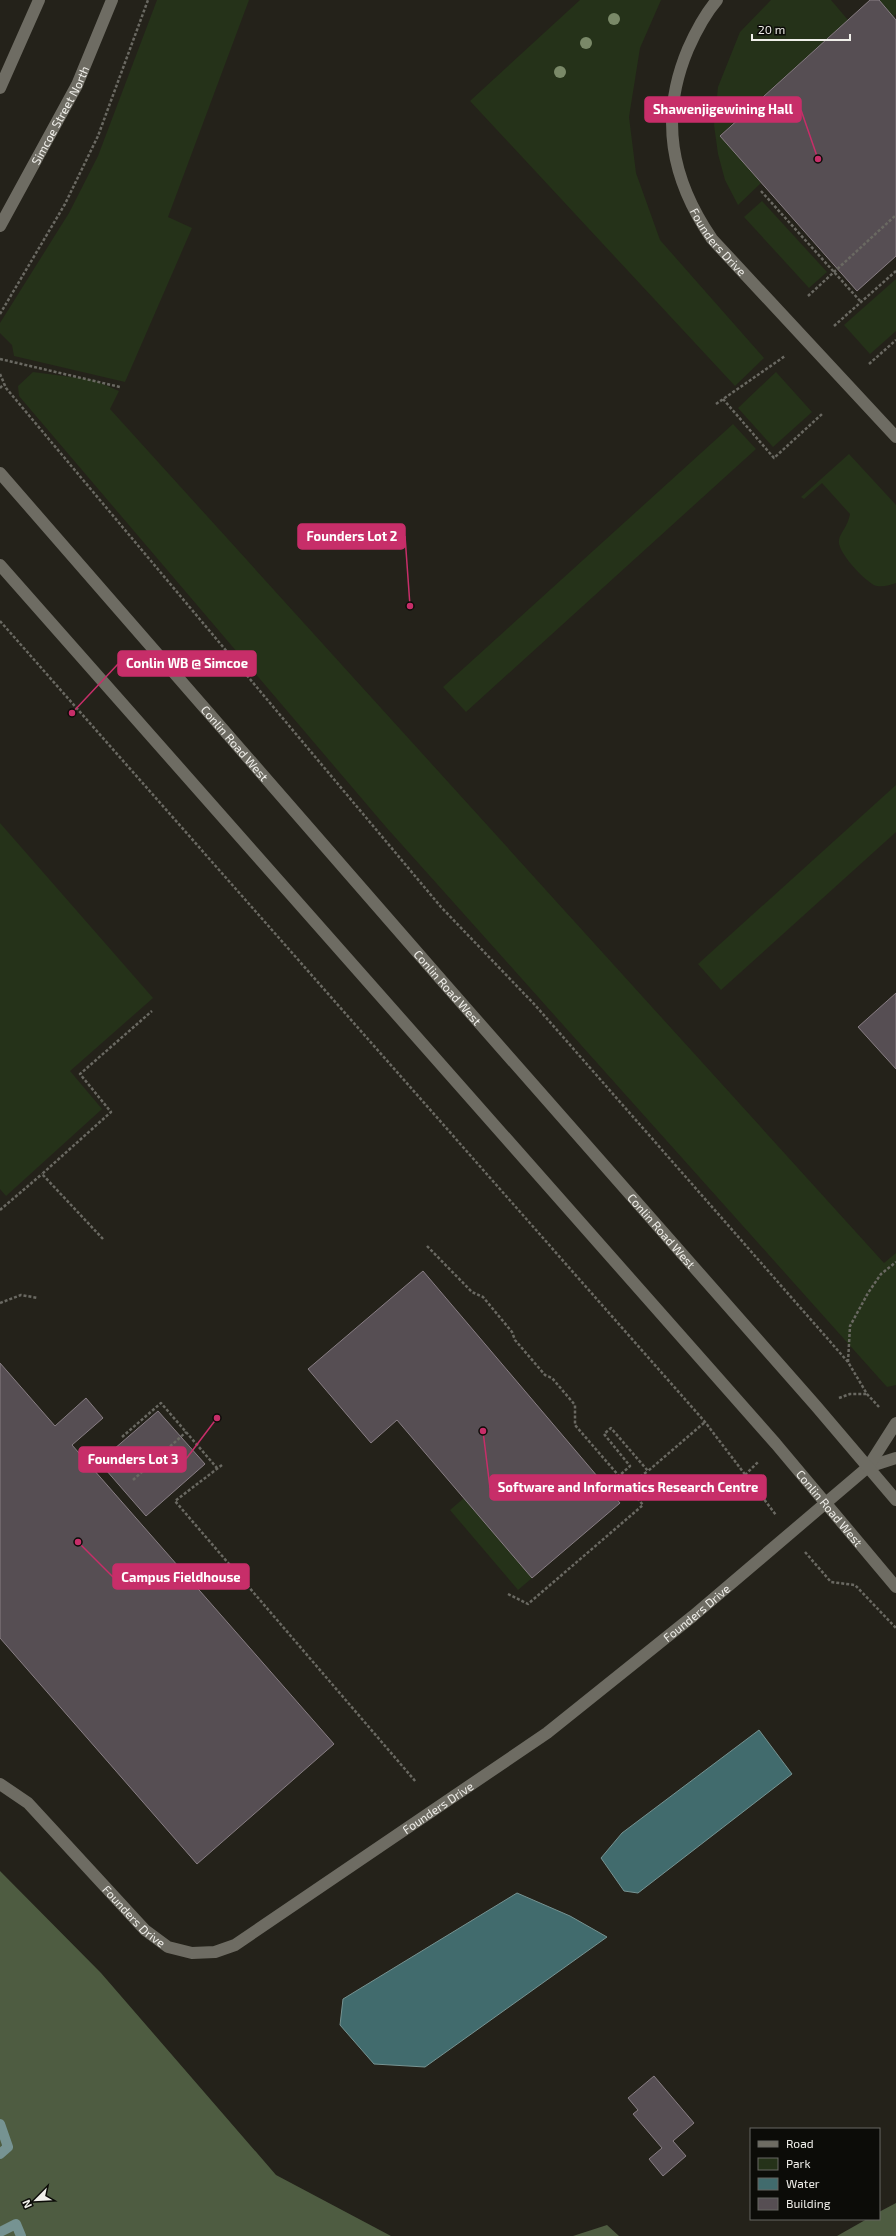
<svg xmlns="http://www.w3.org/2000/svg" width="896" height="2236" font-family="'Exo 2',sans-serif">
<rect width="100%" height="100%" fill="#24221a"/>
<g fill="#253219">
<path d="M157,0h92l-81,217 24,11 -67,154 -111,-26 -2,-11 -12,-12v-10l69,-110 29,-57z"/>
<path d="M580,0h81l-21,48 -11,69 7,56 24,67 104,118 -29,28 -265,-285z"/>
<path d="M771,0h60l17,20 -128,115 41,48 -23,22 -13,-25 -7,-26 -4,-29 4,-38 22,-55z"/>
<path d="M879,0h17v14l-3,3z"/>
<path d="M762,201l65,71 -18,16 -65,-71z"/>
<path d="M896,279v52l-26,23 -26,-29z"/>
<path d="M33,372l61,8 25,11 -9,18 774,854 12,-10v132l-9,2 -501,-560 -367,-431 -1,-10z"/>
<path d="M776,372l36,40 -39,35 -35,-39z"/>
<path d="M733,424l23,25 -290,263 -23,-25z"/>
<path d="M849,454l47,51v78c-6,2 -12,4 -19,3 -10,-2 -41,-35 -38,-46 1,-7 9,-14 11,-26l-28,-31 -18,16 -3,-2z"/>
<path d="M896,785v47l-175,158 -23,-26z"/>
<path d="M0,823l153,175 -83,73 32,38 -96,87 -6,-7z"/>
<path d="M464,1498l68,80 -14,12 -68,-80z"/>
</g>
<g fill="#4e5c41">
<path d="M0,1871l101,102 175,202 115,61h-391z"/>
<path d="M896,2203v33h-59l30,-17h12v-7z"/>
<path d="M607,2225l12,11h-46z"/>
</g>
<g fill="#416b6d" stroke="#769392">
<path d="M759,1730l33,44 -154,119 -14,-2 -23,-33 21,-25z"/>
<path d="M517,1893l53,23 37,21 -182,130 -51,-3 -34,-39 3,-26z"/>
</g>
<g fill="none" stroke-linecap="round" stroke-linejoin="round">
<g stroke="#769392" stroke-width="10">
<path d="M0,2124l8,23 -8,7"/>
<path d="M0,2232l16,-8 5,12"/>
</g>
</g>
<g fill="#564e53" stroke="#887e84">
<path d="M870,0h9l17,20v236l-39,35 -137,-155z"/>
<path d="M896,993v76l-38,-42z"/>
<path d="M423,1271l197,232 -88,75 -135,-158 -26,23 -63,-74z"/>
<path d="M0,1363l55,63 31,-28 17,20 -31,27 262,299 -137,120 -197,-226z"/>
<path d="M158,1411l47,53 -59,52 -47,-54z"/>
<path d="M654,2076l40,47 -21,18 13,15 -23,20 -14,-17 13,-11 -29,-34 5,-4 -10,-12z"/>
</g>
<g fill="none" stroke-linecap="round" stroke-linejoin="round">
<g stroke="#6a6962" stroke-width="2.5" stroke-dasharray="3 2" stroke-linecap="butt">
<path d="M761,191l100,111"/>
<path d="M808,296l88,-81"/>
<path d="M0,314l65,-110 33,-68 50,-136"/>
<path d="M834,326l62,-55"/>
<path d="M0,359l120,28"/>
<path d="M869,364l27,-24"/>
<path d="M0,374l6,14 435,519 94,98 313,357 19,32 12,13"/>
<path d="M0,388l4,-4"/>
<path d="M723,399l51,59 48,-44"/>
<path d="M716,404l69,-48"/>
<path d="M0,621l705,801 71,93"/>
<path d="M0,1210l42,-36"/>
<path d="M103,1239l-61,-65 69,-62 -31,-38 72,-63"/>
<path d="M427,1246l45,46 11,5 29,35 3,8 30,35 7,3 23,27v20l44,51 11,-10 -26,-32 7,-6 37,43 57,-49"/>
<path d="M0,1303l21,-8 17,3"/>
<path d="M848,1362l2,-36 18,-33 13,-19 15,-12"/>
<path d="M839,1398l11,-4h17"/>
<path d="M122,1437l39,-34 56,65"/>
<path d="M222,1465l-47,36 241,281"/>
<path d="M745,1475l14,-14"/>
<path d="M133,1480l53,-48"/>
<path d="M614,1497l13,-11 -8,-10"/>
<path d="M805,1552l26,30 24,3 41,43"/>
<path d="M508,1594l20,10 115,-99 -16,-19 21,-15"/>
</g>
<g stroke="#6e6c63" stroke-width="12">
<path id="s1" d="M717,0c-13,15 -21,31 -29,49 -29,69 -17,130 24,190l184,198"/>
<path d="M868,1467l28,-9"/>
<path id="s2" d="M0,1784l28,19 117,127 23,17 24,6 23,-1 20,-7 312,-212 146,-117 175,-149 28,-44"/>
</g>
<g stroke="#6e6c63" stroke-width="12">
<path d="M0,88l39,-88"/>
<path id="s3" d="M0,226l77,-141 35,-85"/>
<path id="s4" d="M0,473l444,510 372,423 80,94"/>
<path id="s5" d="M0,565l776,879 120,143"/>
</g>
</g>
<g fill="#7a8968">
<circle cx="614" cy="19" r="6"/>
<circle cx="586" cy="43" r="6"/>
<circle cx="560" cy="72" r="6"/>
</g>
<g text-anchor="middle" dominant-baseline="central" stroke-width="3" stroke-linejoin="round" paint-order="stroke">
<g font-size="12" fill="#f0efea" stroke="#0c0c08">
<text stroke="none"><textPath href="#s3" startOffset="126">Simcoe Street North</textPath></text>
<text stroke="none"><textPath href="#s1" startOffset="264">Founders Drive</textPath></text>
<text stroke="none"><textPath href="#s4" startOffset="358">Conlin Road West</textPath></text>
<text stroke="none"><textPath href="#s4" startOffset="682">Conlin Road West</textPath></text>
<text stroke="none"><textPath href="#s4" startOffset="1006">Conlin Road West</textPath></text>
<text stroke="none"><textPath href="#s5" startOffset="1256">Conlin Road West</textPath></text>
<text stroke="none"><textPath href="#s2" startOffset="873">Founders Drive</textPath></text>
<text stroke="none"><textPath href="#s2" startOffset="549">Founders Drive</textPath></text>
<text stroke="none"><textPath href="#s2" startOffset="189">Founders Drive</textPath></text>
</g>
</g>
<path fill="none" stroke="#c72e69" stroke-width="1.5" d="M818 159L801 110M410 606L405 536M72 713L118 664M217 1418L186 1459M483 1431L490 1488M78 1542L113 1577"/>
<g fill="#c72e69" stroke="#0c0c08" stroke-width="1.5">
<circle cx="818" cy="159" r="4"/>
<circle cx="410" cy="606" r="4"/>
<circle cx="72" cy="713" r="4"/>
<circle cx="217" cy="1418" r="4"/>
<circle cx="483" cy="1431" r="4"/>
<circle cx="78" cy="1542" r="4"/>
</g>
<g fill="#c72e69" stroke="#c72e69" stroke-width="1.5">
<rect x="645" y="97" width="156" height="25" rx="4"/>
<rect x="298" y="524" width="107" height="25" rx="4"/>
<rect x="118" y="651" width="138" height="25" rx="4"/>
<rect x="79" y="1447" width="107" height="25" rx="4"/>
<rect x="490" y="1475" width="276" height="25" rx="4"/>
<rect x="113" y="1564" width="136" height="25" rx="4"/>
</g>
<g font-size="13" text-anchor="middle" font-weight="bold" fill="#fff">
<text x="723" y="114">Shawenjigewining Hall</text>
<text x="352" y="541">Founders Lot 2</text>
<text x="187" y="668">Conlin WB @ Simcoe</text>
<text x="133" y="1464">Founders Lot 3</text>
<text x="628" y="1492">Software and Informatics Research Centre</text>
<text x="181" y="1582">Campus Fieldhouse</text>
</g>
<rect x="750" y="2128" width="130" height="92" fill="#0c0c08" stroke="#676762"/>
<rect x="758" y="2141" width="20" height="6" fill="#6e6c63" stroke="#676762"/>
<text x="786" y="2148" font-size="12" fill="#f0efea">Road</text>
<rect x="758" y="2158" width="20" height="12" fill="#253219" stroke="#676762"/>
<text x="786" y="2168" font-size="12" fill="#f0efea">Park</text>
<rect x="758" y="2178" width="20" height="12" fill="#416b6d" stroke="#676762"/>
<text x="786" y="2188" font-size="12" fill="#f0efea">Water</text>
<rect x="758" y="2198" width="20" height="12" fill="#564e53" stroke="#676762"/>
<text x="786" y="2208" font-size="12" fill="#f0efea">Building</text>
<g transform="translate(36 2200) rotate(246)" stroke="#0c0c08" stroke-width="3" paint-order="stroke">
<path d="M0-3L7 15L0 10L-7 15Z" fill="#f0efea"/>
<text y="-6" font-size="11" font-weight="bold" text-anchor="middle" fill="#f0efea">N</text>
</g>
<path d="M752 34v6h98v-6" fill="none" stroke="#f0efea" stroke-width="2"/>
<text x="758" y="34" font-size="12" fill="#f0efea" stroke="#0c0c08" stroke-width="3" paint-order="stroke">20 m</text>
</svg>
